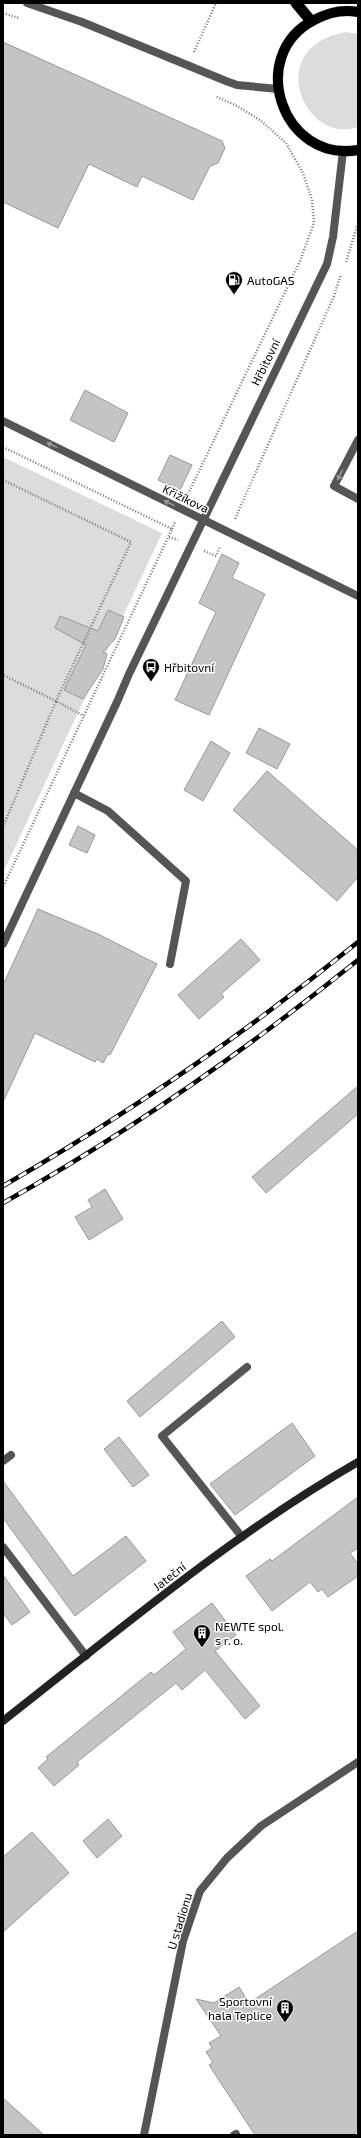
<svg xmlns="http://www.w3.org/2000/svg" width="361" height="2138" font-family="'Exo 2',sans-serif">
<rect width="100%" height="100%" fill="#fff"/>
<g fill="#dcdcdc">
<path d="M346,32l12,2v93c-54,19 -96,-80 -12,-95z"/>
<path d="M3,457l159,76 -159,340z"/>
</g>
<g fill="#c4c4c4" stroke="#999">
<path d="M3,42l219,99 3,7 -7,15 -8,3 -17,34 -51,-24 -5,11 -48,-23 -31,64 -55,-26z"/>
<path d="M85,390l43,23 -14,29 -44,-22z"/>
<path d="M170,455l22,10 -12,25 -22,-10z"/>
<path d="M222,554l17,9 -7,15 33,16 -56,121 -34,-15 41,-88 -17,-9z"/>
<path d="M108,610l16,7 -9,22 -12,13 4,2 -4,15 -20,30 -19,-9 22,-45 -31,-17 5,-12 38,15z"/>
<path d="M259,728l31,16 -13,25 -31,-16z"/>
<path d="M211,741l19,12 -27,48 -19,-11z"/>
<path d="M267,771l91,79v27l-21,24 -104,-91z"/>
<path d="M78,826l17,9 -8,18 -18,-8z"/>
<path d="M38,909l60,25 59,30 -47,91 -2,-1 -5,9 -6,-4 -2,3 -60,-29 -32,69v-117z"/>
<path d="M241,939l19,21 -39,34 3,3 -25,22 -21,-24z"/>
<path d="M358,1086v28l-92,79 -14,-16z"/>
<path d="M105,1189l18,30 -34,21 -14,-23 17,-10 -4,-7z"/>
<path d="M222,1321l13,16 -95,80 -13,-16z"/>
<path d="M292,1423l23,33 -80,59 -25,-31z"/>
<path d="M119,1437l30,38 -16,12 -29,-38z"/>
<path d="M3,1481l70,95 53,-40 20,25 -71,55 -72,-98z"/>
<path d="M358,1497v51l-8,5 8,11v12l-30,21 -6,-8 -4,3 -8,-10 -38,29 -26,-35 24,-17 2,2z"/>
<path d="M3,1575l27,37 -18,13 -9,-12z"/>
<path d="M212,1603l24,32 -21,16 45,55 -15,13 -40,-49 -23,20 -6,-7 -99,79 2,3 -25,21 -16,-18 10,-9 -2,-2 105,-85 3,3 32,-26 -13,-17z"/>
<path d="M108,1819l14,17 -25,22 -14,-17z"/>
<path d="M32,1832l37,41 -66,59v-75z"/>
<path d="M358,1931v200l-6,4h-97l-46,-70 4,-3 -7,-10 6,-4 -3,-5 12,-7 -25,-37 18,4 25,-16 10,16z"/>
<path d="M3,2098l41,37h-41z"/>
</g>
<g fill="none" stroke-linecap="round" stroke-linejoin="round">
<defs>
<path id="primary" d="M358,12c-15,-3 -31,1 -44,8 -68,35 -32,143 44,130"/>
<path id="trunk" d="M296,3l15,18"/>
</defs>
<use href="#primary" stroke="#dbdbdb" stroke-width="11"/>
<use href="#trunk" stroke="#dbdbdb" stroke-width="12"/>
<g stroke="#777" stroke-width="2.5" stroke-dasharray="1 2" stroke-linecap="butt">
<path d="M3,13l16,5"/>
<path d="M194,52l22,-49"/>
<path d="M346,262l12,-39"/>
<path d="M3,447l169,82 -169,358"/>
<path d="M3,480l128,62 -75,159 -53,-26"/>
<path d="M188,494l112,-233 14,-38 -2,-23 -9,-27 -17,-30 -26,-23 -23,-14 -22,-10"/>
<path d="M235,519l99,-223 7,-22"/>
<path d="M172,529l3,-7"/>
<path d="M169,537l9,3"/>
<path d="M204,551l12,5 4,-10"/>
<path d="M3,827l53,-126 28,15"/>
</g>
<g stroke="#555" stroke-width="8">
<path d="M358,440l-24,46 24,13"/>
<path d="M74,793l34,18 78,70 -16,83"/>
<path d="M3,1461l8,-6"/>
<path d="M242,1537l-80,-101 85,-69"/>
<path d="M3,1547l83,109"/>
<path d="M234,2135l2,-1"/>
</g>
<g stroke="#555" stroke-width="8">
<path d="M27,3l55,19 144,59 11,4 41,4"/>
<path d="M3,421l355,175"/>
<path d="M3,944l114,-242 12,-28 198,-410 6,-27 10,-86"/>
<path d="M144,2135l39,-194 17,-50 27,-33 34,-32 97,-64"/>
</g>
<path stroke="#222" stroke-width="8" d="M3,1721c115,-90 228,-186 355,-259"/>
<use href="#primary" stroke="#000" stroke-width="10"/>
<use href="#trunk" stroke="#000" stroke-width="11"/>
<defs>
<g id="rail">
<path d="M3,1186c125,-72 243,-153 355,-244"/>
<path d="M3,1203c125,-70 243,-153 355,-243"/>
</g>
</defs>
<use href="#rail" stroke="#000" stroke-width="4.5"/>
<use href="#rail" stroke="#fff" stroke-width="3" stroke-dasharray="9" stroke-linecap="butt"/>
</g>
<defs><path id="oneway-solid" d="M-6-.8H1V-3.2L6.5 0L1 3.2V.8H-6Z"/></defs>
<g fill="#999">
<use href="#oneway-solid" transform="translate(52 445) rotate(-154)"/>
<use href="#oneway-solid" transform="translate(340 475) rotate(118)"/>
<use href="#oneway-solid" transform="translate(169 503) rotate(-154)"/>
</g>
<defs>
<symbol id="fuel-pin" viewBox="-11 -11 22 30"><path d="M0 17L-7.5 6A9.5 9.5 0 1 1 7.5 6Z" fill="#000" stroke="#fff"/><path d="M-5.5-6h7V0h2V4h1.3V-2.5L3-4.5l.8-.8L6-3V5H2.5V1h-1V6h-7ZM-4.2-4.7v3.2H.2V-4.7Z" fill="#fff"/></symbol>
<symbol id="bus-pin" viewBox="-11 -11 22 30"><path d="M0 17L-7.5 6A9.5 9.5 0 1 1 7.5 6Z" fill="#000" stroke="#fff"/><path d="M-5-6H5V4H4V6H2V4H-2V6H-4V4H-5ZM-3.5-4V0h7V-4ZM-3.5 1.2v1.5H-2V1.2ZM2 1.2v1.5H3.5V1.2Z" fill="#fff"/></symbol>
<symbol id="building-pin" viewBox="-11 -11 22 30"><path d="M0 17L-7.5 6A9.5 9.5 0 1 1 7.5 6Z" fill="#000" stroke="#fff"/><path d="M-4-6H4V6H1V3H-1V6H-4ZM-2.5-4.3h1.7v1.8h-1.7ZM.8-4.3h1.7v1.8H.8ZM-2.5-1h1.7V.8h-1.7ZM.8-1h1.7V.8H.8Z" fill="#fff"/></symbol>
</defs>
<g fill-rule="evenodd">
<use href="#fuel-pin" x="224" y="270" width="20" height="27"/>
<use href="#bus-pin" x="141" y="657" width="20" height="27"/>
<use href="#building-pin" x="192" y="1623" width="20" height="27"/>
<use href="#building-pin" x="275" y="1998" width="20" height="27"/>
</g>
<g text-anchor="middle" dominant-baseline="central" stroke-width="3" stroke-linejoin="round" paint-order="stroke">
<g font-size="12" fill="#000" stroke="#fff" text-anchor="start">
<text x="247" y="280">AutoGAS</text>
<text x="164" y="667">Hřbitovní</text>
<text x="215" y="1626">NEWTE spol.<tspan x="215" dy="14">s r. o.</tspan></text>
<text x="272" y="2001" text-anchor="end">Sportovní<tspan x="272" dy="14">hala Teplice</tspan></text>
</g>
<g font-size="12" fill="#000" stroke="#fff">
<text transform="translate(265 362) rotate(-64)">Hřbitovní</text>
<text transform="translate(186 498) rotate(26)">Křižíkova</text>
<text transform="translate(169 1576) rotate(-38)">Jateční</text>
<text transform="translate(179 1921) rotate(-73)">U stadionu</text>
</g>
</g>
<rect width="361" height="2138" fill="none" stroke="#000000" stroke-width="8"/>
</svg>
